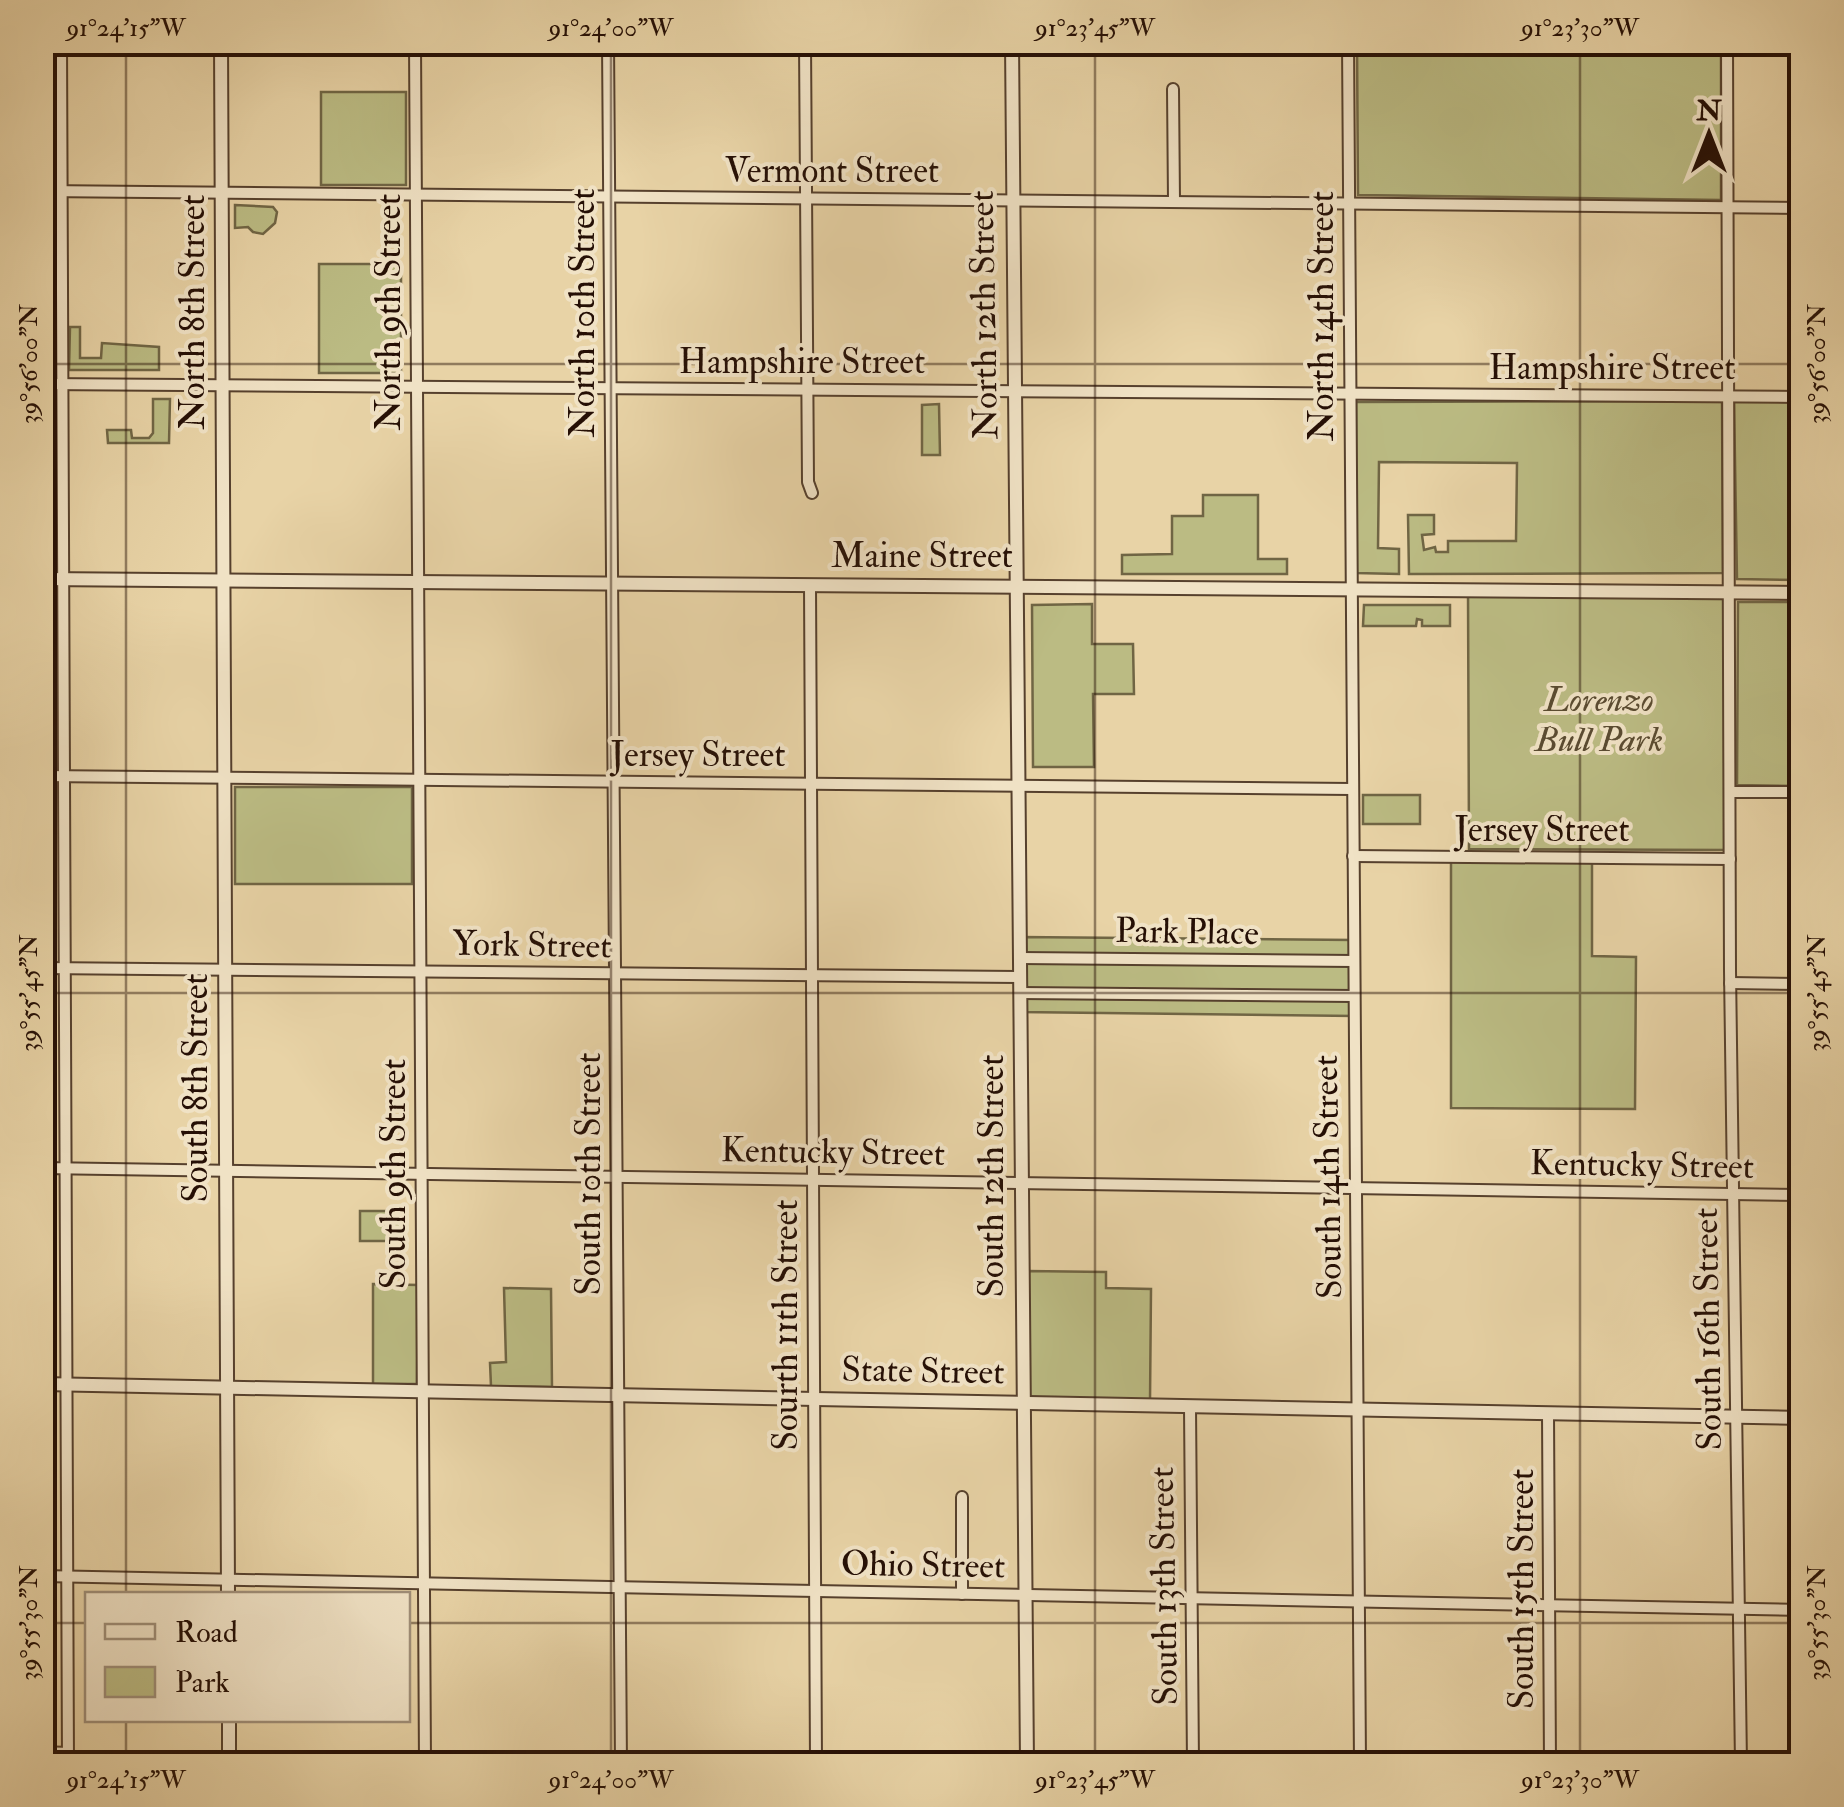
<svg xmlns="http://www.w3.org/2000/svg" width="1844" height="1807" font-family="'IM FELL Double Pica',serif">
<rect width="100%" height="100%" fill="#e8d3a6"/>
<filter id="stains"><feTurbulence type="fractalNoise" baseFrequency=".002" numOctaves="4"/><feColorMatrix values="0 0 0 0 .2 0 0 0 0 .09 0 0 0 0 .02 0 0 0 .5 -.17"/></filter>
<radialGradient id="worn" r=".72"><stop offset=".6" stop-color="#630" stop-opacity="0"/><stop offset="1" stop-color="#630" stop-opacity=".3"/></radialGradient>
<g fill="#bbbb83" stroke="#706544" stroke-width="2.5">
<path d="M1357,43h364v157l-363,-5z"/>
<rect x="321" y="92" width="85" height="93"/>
<path d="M235,205l38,2 4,5 -2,11 -12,11 -10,-2 -5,-5 -13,1z"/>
<rect x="319" y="264" width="82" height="109"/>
<path d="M70,327h10v31h21l1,-15 57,4v23h-90z"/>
<path d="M153,399h17l-1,44h-61l-1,-13h24l1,8h17l4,-5z"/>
<path d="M1722,401l1,172 -314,1 -1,-59h26v19l-12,1 2,15 11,-3 1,5h12v-11h68l1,-78 -138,-1 -1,86 21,1v25l-43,-1v-171z"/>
<path d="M1734,401h67v179l-64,-1z"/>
<path d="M939,404l1,51h-18v-50z"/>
<path d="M1203,495h55v64h29v15h-165v-19l50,-1v-38h31z"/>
<path d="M1468,590l261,1v259l-260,-1z"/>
<path d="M1738,602h63v184l-64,-1z"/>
<path d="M1092,604v40h41l1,50h-41l1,73h-61l-1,-162z"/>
<path d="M1364,605h86v21h-28v-6l-5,-1 -1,7h-53z"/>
<rect x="235" y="787" width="177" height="97"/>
<rect x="1363" y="795" width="57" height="29"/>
<path d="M1451,861h141v95l44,1 -1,152 -184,-1z"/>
<path d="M1020,937l334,3v76l-334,-4z"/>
<rect x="360" y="1211" width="42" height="30"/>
<path d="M1027,1271l79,1v16l45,1 -1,113 -124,-1z"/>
<path d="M373,1284l45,1 -1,99h-44z"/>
<path d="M504,1288l47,1 1,98 -61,-1 -1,-23 16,-1z"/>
</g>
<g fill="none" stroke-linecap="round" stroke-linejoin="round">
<defs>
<g id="minor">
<path d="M61,42l7,1722"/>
<path d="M415,42l10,1722"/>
<path d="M608,42l13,1722"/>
<path d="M805,42l3,440 4,11"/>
<path d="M1348,42l12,1722"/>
<path d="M1727,42l3,929 11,793"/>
<path d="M1173,89l1,112"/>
<path d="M42,191l1760,17"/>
<path d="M42,384l1760,13"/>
<path d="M810,585l6,1179"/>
<path d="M42,776l1310,13"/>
<path d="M1730,792h72"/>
<path d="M1353,856l377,3"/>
<path d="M1020,958l334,3"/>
<path d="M42,968l978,9"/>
<path d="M1730,983l72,1"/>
<path d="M1020,993l334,3"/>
<path d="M42,1168l1760,27"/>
<path d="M1190,1407l3,357"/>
<path d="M1548,1413l2,351"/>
<path d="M962,1497v97"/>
<path d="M42,1576l1760,34"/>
<path d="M42,1752l26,1"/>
</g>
<g id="tertiary">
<path d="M221,42l7,1552"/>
<path d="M1012,42l15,1722"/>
<path d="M42,579l1760,14"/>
<path d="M42,1384l1760,34"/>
<path d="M229,1720v44"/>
</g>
</defs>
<use href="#minor" stroke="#56402d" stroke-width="14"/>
<use href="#tertiary" stroke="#56402d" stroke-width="16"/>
<use href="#minor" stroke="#f0e2c5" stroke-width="10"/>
<use href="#tertiary" stroke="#f0e2c5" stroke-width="12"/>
</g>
<path fill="none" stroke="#250f05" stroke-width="2.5" stroke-opacity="0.45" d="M126,42v1552M611,42v1722M1095,42v1722M1580,42v1722M42,364h1760M42,993h1760M42,1623h46M408,1623h1394M126,1720v44"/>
<g text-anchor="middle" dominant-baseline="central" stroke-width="8" stroke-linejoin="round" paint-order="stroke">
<g font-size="35" fill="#250f05" stroke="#f0e2c5">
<text x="832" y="171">Vermont Street</text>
<text transform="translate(193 312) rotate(-90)">North 8th Street</text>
<text transform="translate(389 312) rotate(-90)">North 9th Street</text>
<text transform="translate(583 313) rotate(-90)">North 10th Street</text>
<text transform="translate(984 315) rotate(-91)">North 12th Street</text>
<text transform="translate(1322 316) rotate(-90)">North 14th Street</text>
<text x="802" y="362">Hampshire Street</text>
<text x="1612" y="368">Hampshire Street</text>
<text x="922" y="556">Maine Street</text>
<text x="698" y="755">Jersey Street</text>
<text x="1542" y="830">Jersey Street</text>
<text transform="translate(1187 932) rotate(1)">Park Place</text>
<text transform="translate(532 945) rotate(1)">York Street</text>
<text transform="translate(196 1088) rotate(-90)">South 8th Street</text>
<text transform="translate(833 1152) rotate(1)">Kentucky Street</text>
<text transform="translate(1642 1165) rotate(1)">Kentucky Street</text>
<text transform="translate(394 1174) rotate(-90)">South 9th Street</text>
<text transform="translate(589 1174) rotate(-90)">South 10th Street</text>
<text transform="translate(992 1176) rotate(-90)">South 12th Street</text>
<text transform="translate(1328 1177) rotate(-91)">South 14th Street</text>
<text transform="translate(786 1325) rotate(-90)">Sourth 11th Street</text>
<text transform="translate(1708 1329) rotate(-91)">South 16th Street</text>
<text transform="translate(923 1371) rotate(1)">State Street</text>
<text transform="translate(923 1565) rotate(1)">Ohio Street</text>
<text transform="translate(1164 1586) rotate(-91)">South 13th Street</text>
<text transform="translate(1522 1589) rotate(-90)">South 15th Street</text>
</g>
<g font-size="35" font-style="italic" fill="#5a4b31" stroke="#f0e2c5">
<text x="1599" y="700">Lorenzo<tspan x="1599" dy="40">Bull Park</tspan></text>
</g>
</g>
<rect width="1844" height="1807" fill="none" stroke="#e8d3a6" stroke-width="110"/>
<rect x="85" y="1592" width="325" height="130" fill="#f0e2c5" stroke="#9f8e78" stroke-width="2.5"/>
<rect x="105" y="1624" width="50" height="15" fill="#f0e2c5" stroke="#9f8e78" stroke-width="2.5"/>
<text x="175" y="1642" font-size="30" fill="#250f05">Road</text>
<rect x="105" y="1667" width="50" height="30" fill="#bbbb83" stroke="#9f8e78" stroke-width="2.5"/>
<text x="175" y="1692" font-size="30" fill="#250f05">Park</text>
<g transform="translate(1709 135)" stroke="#f0e2c5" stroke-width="8" paint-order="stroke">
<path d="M0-8L18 38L0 25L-18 38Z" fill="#250f05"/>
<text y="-15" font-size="28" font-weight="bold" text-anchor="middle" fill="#250f05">N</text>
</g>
<rect x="55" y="55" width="1734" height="1697" fill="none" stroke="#250f05" stroke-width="4"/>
<g font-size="25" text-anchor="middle" fill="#250f05">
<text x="126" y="36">91°24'15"W</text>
<text x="611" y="36">91°24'00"W</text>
<text x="1095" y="36">91°23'45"W</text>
<text x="1580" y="36">91°23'30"W</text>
<text transform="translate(28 364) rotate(-90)" y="9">39°56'00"N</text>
<text transform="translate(1816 364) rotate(-90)" y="9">39°56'00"N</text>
<text transform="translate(28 993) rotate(-90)" y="9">39°55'45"N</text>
<text transform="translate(1816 993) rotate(-90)" y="9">39°55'45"N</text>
<text transform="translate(28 1623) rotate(-90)" y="9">39°55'30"N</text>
<text transform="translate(1816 1623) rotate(-90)" y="9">39°55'30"N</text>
<text x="126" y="1788">91°24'15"W</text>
<text x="611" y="1788">91°24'00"W</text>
<text x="1095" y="1788">91°23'45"W</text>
<text x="1580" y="1788">91°23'30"W</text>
</g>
<rect width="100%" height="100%" filter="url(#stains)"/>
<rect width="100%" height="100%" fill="url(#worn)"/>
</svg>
